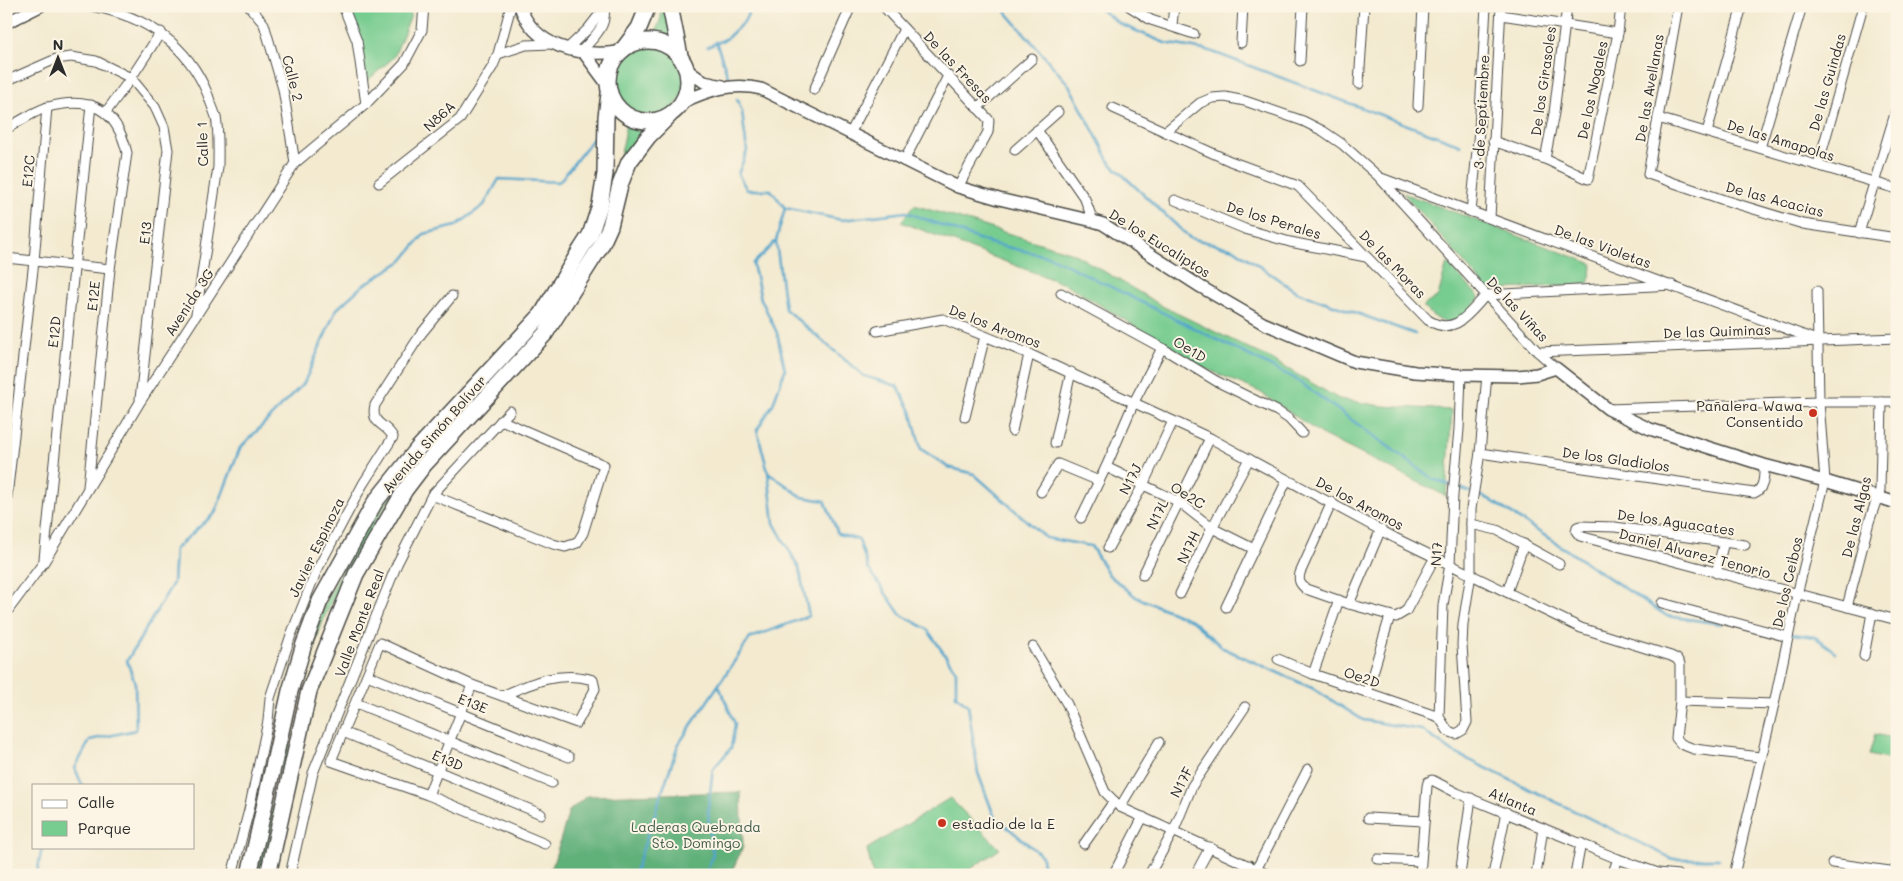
<svg xmlns="http://www.w3.org/2000/svg" width="1903" height="881" font-family="Mali,sans-serif">
<rect width="100%" height="100%" fill="#fcf5e5"/>
<filter id="ink" filterUnits="userSpaceOnUse"><feTurbulence type="fractalNoise" baseFrequency=".02" numOctaves="2"/><feDisplacementMap in="SourceGraphic" scale="10" xChannelSelector="R" yChannelSelector="G"/><feConvolveMatrix kernelMatrix="1 2 1 2 8 2 1 2 1" color-interpolation-filters="sRGB"/></filter>
<filter id="wash" filterUnits="userSpaceOnUse"><feTurbulence type="fractalNoise" baseFrequency=".0096" numOctaves="4" result="noise"/><feDisplacementMap in="SourceGraphic" scale="20" xChannelSelector="R" yChannelSelector="G"/><feGaussianBlur stdDeviation="1.12" result="paint"/><feColorMatrix in="noise" values="0 0 0 0 0 0 0 0 0 0 0 0 0 0 0 0 0 1.4 0 .05"/><feComposite in="paint" operator="in"/></filter>
<g filter="url(#wash)">
<rect width="100%" height="100%" fill="#f3ead0"/>
<g fill="#77cc90" stroke="#517c5e">
<path d="M347,6h65l-2,12 -16,39 -28,25 -8,-52z"/>
<path d="M661,6h4l11,32 -21,-5 6,-15z"/>
<circle cx="649" cy="81" r="36"/>
<path d="M625,121l18,12 -7,21 -49,105 -29,51 -121,130 -22,27 -31,41 -49,87 -10,21 -17,46 -11,39 -10,61 -25,113h-6l22,-89 15,-87 32,-96 37,-71 61,-84 117,-121 65,-119 13,-40 7,-34z"/>
<path d="M1403,193l190,71 -5,20 -100,6z"/>
<path d="M914,205l159,48 91,54 105,51 70,41 43,7 70,4 -6,86 -125,-62 -61,-42 -58,-25 -135,-82 -166,-63z"/>
<path d="M1447,263l33,35c-21,22 -31,37 -57,8l15,-10z"/>
<path d="M1875,734l22,5 -2,22 -26,-6z"/>
<path d="M950,798l50,51 -38,26h-89l-6,-26z"/>
</g>
<path fill="#61b07a" stroke="#466e52" d="M741,792l2,55 -13,28h-184l7,-11 16,-53 18,-15z"/>
<g fill="none" stroke-linecap="round" stroke-linejoin="round">
<g stroke="#51a4cc" stroke-width="2.5">
<path d="M1006,6v6l63,73 42,79 79,74 44,11 63,43 118,42"/>
<path d="M1096,6l24,18 45,19 45,8 251,94"/>
<path d="M716,42l12,34"/>
<path d="M707,47l19,-8 18,-17 8,-16"/>
<path d="M785,208l57,12 64,-8 83,31 62,14 243,121 139,101 38,13"/>
<path d="M776,241l9,68 79,67 33,10 14,25 10,38 27,18 26,7 72,64 45,8 18,29 27,22 55,23 32,28 89,40 51,32 59,10 31,22 220,107h46"/>
<path d="M768,472l34,25 23,4 13,33 21,6 9,28 32,46 27,15 29,42v25l12,9 10,68 16,43 48,40 1,19"/>
<path d="M1476,494l13,5 178,117 55,8"/>
<path d="M1792,634l23,3 20,15"/>
<path d="M82,785l-7,-17 15,-28 46,-10 -1,-47 -8,-22 46,-78 2,-34 40,-36 25,-65 64,-65 32,-73 26,-24 40,-25 22,-27 32,-8 28,-21 15,-26 60,3 41,-52"/>
<path d="M37,875l5,-28"/>
<path d="M634,875l44,-130 72,-107 59,-22 -10,-48 -25,-45 -6,-51 -11,-42 16,-26 12,-34 -8,-37 -16,-34 -8,-35 23,-23 9,-33 -14,-18h-24l-9,-16 9,-23 -5,-39 -5,-13"/>
<path d="M706,875l7,-21 -4,-26 -1,-19 5,-40 18,-21 4,-24 -16,-38"/>
</g>
</g>
</g>
<g filter="url(#ink)">
<g fill="none" stroke-linecap="round" stroke-linejoin="round">
<defs>
<g id="street">
<path d="M91,6c54,10 96,37 117,89 2,7 6,15 8,22 3,16 2,33 2,50l-22,147"/>
<path d="M249,6l15,18 19,65 12,74"/>
<path d="M343,6l14,35 9,63"/>
<path d="M883,6l106,114 -1,12 -30,55"/>
<path d="M1129,6l22,14 43,14"/>
<path d="M1678,6l-30,168 76,26 79,24 94,14"/>
<path d="M1501,15l117,18"/>
<path d="M1172,25l2,-19"/>
<path d="M1241,43l2,-37"/>
<path d="M568,48l20,-19 11,-14 4,-2"/>
<path d="M580,52c7,-7 24,-23 24,-34 1,-4 0,-7 1,-12"/>
<path d="M498,54l28,-9 26,-1"/>
<path d="M1300,61l3,-55"/>
<path d="M6,81l50,-22 15,-2 25,4 35,17 24,29 9,20 4,23 -28,249"/>
<path d="M1359,84l5,-78"/>
<path d="M814,90l37,-84"/>
<path d="M1418,106l5,-100"/>
<path d="M977,108l55,-49"/>
<path d="M1113,108l117,53 68,25 130,134c27,17 41,-7 58,-25l186,-10"/>
<path d="M106,112l25,-34 30,-46"/>
<path d="M1658,118l239,71"/>
<path d="M6,129c13,-7 28,-18 42,-22 43,-11 69,2 79,46l-17,116 -22,218"/>
<path d="M1037,130l48,69 8,22"/>
<path d="M851,132l53,-103"/>
<path d="M1165,132l35,-29 12,-5 13,-1 20,4 58,20 20,10 19,13 36,32 160,176 18,16"/>
<path d="M1707,132l35,-126"/>
<path d="M1493,141l52,18 43,20 30,-146 3,-27"/>
<path d="M1760,148l42,-142"/>
<path d="M1015,150l43,-38"/>
<path d="M1545,159l9,-46 13,-107"/>
<path d="M904,161l44,-85"/>
<path d="M1818,165l45,-159"/>
<path d="M1381,178l438,163"/>
<path d="M379,183l81,-64 33,-53 5,-12 13,-48"/>
<path d="M1175,200l70,29 45,13 76,15"/>
<path d="M1471,212l8,-82 7,-124"/>
<path d="M1490,218l11,-212"/>
<path d="M1859,233l38,-126"/>
<path d="M6,258l104,11"/>
<path d="M1061,293l101,55 54,33 61,30 12,8 13,14"/>
<path d="M877,331l66,-12 86,35 181,84 185,100 186,90 90,28 6,3 3,5v37l-4,37 5,6 13,5 66,8"/>
<path d="M1162,348l-28,54 -28,65 73,35 33,26 42,21"/>
<path d="M1538,352l359,-14"/>
<path d="M1461,375l-2,54 -6,66 -3,69 -7,41 -4,112 9,14 8,3 7,-4 4,-8 -5,-77 1,-21 8,-50v-65l9,-56 7,-78"/>
<path d="M1608,409l211,-7h78"/>
<path d="M965,417l20,-81"/>
<path d="M1012,431l17,-77"/>
<path d="M1055,443l16,-71"/>
<path d="M1480,453l274,40c11,-4 10,-18 10,-28"/>
<path d="M1041,492l17,-28 41,17"/>
<path d="M432,495l121,49 12,3 12,-4 6,-10 21,-68 -103,-45"/>
<path d="M1332,502l-32,71c-2,8 0,11 6,16l43,15 47,13 10,-6 29,-54"/>
<path d="M6,505l28,-244 13,-154"/>
<path d="M1081,518l25,-51"/>
<path d="M1471,524l26,6 62,34"/>
<path d="M1745,545l-130,-18 -35,-1 -3,1 -1,4 4,5 7,2 310,82"/>
<path d="M1108,548l35,-63 30,-64"/>
<path d="M44,559l47,-454"/>
<path d="M1716,573l8,-31"/>
<path d="M1143,575l67,-137"/>
<path d="M1507,592l17,-48"/>
<path d="M1180,594l32,-66 37,-69"/>
<path d="M1662,603l126,34"/>
<path d="M1349,604l32,-75"/>
<path d="M1226,607l61,-127"/>
<path d="M1847,607l22,-85 11,-32 2,-88"/>
<path d="M6,613l38,-51 96,-160 155,-239 71,-59 38,-40 18,-34 2,-24"/>
<path d="M1033,647l34,57 38,88 15,15 149,68"/>
<path d="M1864,656l8,-43"/>
<path d="M1278,659l35,15 126,43"/>
<path d="M1313,674l26,-74"/>
<path d="M367,675l202,82"/>
<path d="M1367,693l23,-77"/>
<path d="M502,696c29,-13 58,-26 91,-16l2,9 -18,34 -105,-38 -92,-42 -49,118 97,34 117,49"/>
<path d="M1680,701l94,3"/>
<path d="M356,703l196,80"/>
<path d="M343,732l198,82"/>
<path d="M428,795l44,-110"/>
<path d="M1120,807l39,-65"/>
<path d="M1368,818l56,3"/>
<path d="M1084,844l30,-43"/>
<path d="M1378,859l42,2"/>
<path d="M1832,863l65,9"/>
<path d="M1257,868l51,-99"/>
<path d="M1196,873l14,-26"/>
<path d="M232,875l17,-65 19,-89 2,-23 21,-63 25,-63 47,-88 30,-47c-7,-14 -23,-12 -18,-32l46,-71 31,-38"/>
<path d="M290,875l23,-102 84,-209 35,-69 78,-84"/>
<path d="M1113,875l30,-58"/>
<path d="M1149,875l25,-45 18,-44 53,-79"/>
<path d="M1243,875l6,-10"/>
<path d="M1420,875l7,-89 1,-4 4,-2 25,13 161,66 40,14 20,2"/>
<path d="M1460,875l11,-77"/>
<path d="M1493,875l13,-63"/>
<path d="M1536,875l7,-47"/>
<path d="M1575,875l6,-32"/>
<path d="M1612,875l6,-16"/>
<path d="M1734,875l40,-171 23,-109 28,-114 -6,-79 -2,-111"/>
</g>
<g id="secondary">
<path d="M520,6c13,41 60,51 98,46"/>
<path d="M6,23l34,-17"/>
<path d="M584,53l23,31"/>
<path d="M687,70l17,12 19,4"/>
<path d="M683,102c25,-12 51,-20 78,-13l197,98 41,12 94,22 10,3 98,63 62,36 92,39 60,10 46,3 57,1 19,-2 19,-6 52,41 42,20 114,36 61,16 72,22"/>
</g>
<g id="highway">
<path d="M670,6l10,50"/>
<circle cx="648" cy="81" r="40"/>
<path d="M624,48l15,-20 9,-22"/>
<path d="M249,875l41,-184 14,-47 16,-43 55,-99 44,-55 123,-133 39,-65 9,-14 10,-30 5,-31 1,-57 3,-23"/>
<path d="M268,875l41,-184 47,-117 49,-84 19,-25 121,-131 56,-88 9,-20 10,-41 9,-23 19,-25 21,-21"/>
</g>
</defs>
<use href="#street" stroke="#494844" stroke-width="11"/>
<use href="#secondary" stroke="#494844" stroke-width="14"/>
<use href="#highway" stroke="#494844" stroke-width="18"/>
<use href="#street" stroke="#fff" stroke-width="9"/>
<use href="#secondary" stroke="#fff" stroke-width="11"/>
<use href="#highway" stroke="#fff" stroke-width="15"/>
</g>
</g>
<g fill="#c8321e" stroke="#fcf5e5" stroke-width="2">
<circle cx="1813" cy="413" r="5"/>
<circle cx="942" cy="823" r="5"/>
</g>
<g text-anchor="middle" dominant-baseline="central" stroke-width="4" stroke-linejoin="round" paint-order="stroke">
<g font-size="14" fill="#2b2b2b" stroke="#fcf5e5">
<text transform="translate(958 67) rotate(47)">De las Fresas</text>
<text transform="translate(293 78) rotate(76)">Calle 2</text>
<text transform="translate(1543 81) rotate(-82)">De los Girasoles</text>
<text transform="translate(1827 82) rotate(-74)">De las Guindas</text>
<text transform="translate(1649 88) rotate(-80)">De las Avellanas</text>
<text transform="translate(1592 90) rotate(-78)">De los Nogales</text>
<text transform="translate(1481 112) rotate(-87)">3 de Septiembre</text>
<text transform="translate(439 116) rotate(-43)">N86A</text>
<text transform="translate(1781 140) rotate(17)">De las Amapolas</text>
<text transform="translate(202 144) rotate(-92)">Calle 1</text>
<text transform="translate(28 171) rotate(-85)">E12C</text>
<text transform="translate(1775 199) rotate(15)">De las Acacias</text>
<text transform="translate(1274 220) rotate(17)">De los Perales</text>
<text transform="translate(145 233) rotate(-84)">E13</text>
<text transform="translate(1160 243) rotate(32)">De los Eucaliptos</text>
<text transform="translate(1603 246) rotate(20)">De las Violetas</text>
<text transform="translate(1393 264) rotate(46)">De las Moras</text>
<text transform="translate(93 296) rotate(-84)">E12E</text>
<text transform="translate(189 302) rotate(-57)">Avenida 3G</text>
<text transform="translate(1518 309) rotate(47)">De las Viñas</text>
<text transform="translate(995 326) rotate(21)">De los Aromos</text>
<text transform="translate(1717 331) rotate(-2)">De las Quiminas</text>
<text transform="translate(54 332) rotate(-84)">E12D</text>
<text transform="translate(1190 349) rotate(31)">Oe1D</text>
<text transform="translate(434 434) rotate(-49)">Avenida Simón Bolívar</text>
<text transform="translate(1616 459) rotate(8)">De los Gladiolos</text>
<text transform="translate(1130 479) rotate(-63)">N17J</text>
<text transform="translate(1188 495) rotate(32)">Oe2C</text>
<text transform="translate(1360 503) rotate(28)">De los Aromos</text>
<text transform="translate(1157 514) rotate(-64)">N17L</text>
<text transform="translate(1856 517) rotate(-76)">De las Algas</text>
<text transform="translate(1676 522) rotate(8)">De los Aguacates</text>
<text transform="translate(316 547) rotate(-64)">Javier Espinoza</text>
<text transform="translate(1188 547) rotate(-64)">N17H</text>
<text transform="translate(1695 553) rotate(15)">Daniel Alvarez Tenorio</text>
<text transform="translate(1436 554) rotate(-86)">N17</text>
<text transform="translate(1787 582) rotate(-77)">De los Ceibos</text>
<text transform="translate(359 623) rotate(-69)">Valle Monte Real</text>
<text transform="translate(1362 677) rotate(19)">Oe2D</text>
<text transform="translate(473 703) rotate(22)">E13E</text>
<text transform="translate(448 760) rotate(23)">E13D</text>
<text transform="translate(1181 782) rotate(-63)">N17F</text>
<text transform="translate(1513 801) rotate(23)">Atlanta</text>
</g>
<g font-size="14" fill="#2b2b2b" stroke="#fcf5e5" text-anchor="end">
<text x="1803" y="405">Pañalera Wawa<tspan x="1803" dy="16">Consentido</tspan></text>
<text x="952" y="823" text-anchor="start">estadio de la E</text>
</g>
<g font-size="14" fill="#425b49" stroke="#fcf5e5">
<text x="696" y="826">Laderas Quebrada<tspan x="696" dy="16">Sto. Domingo</tspan></text>
</g>
</g>
<rect width="1903" height="881" fill="none" stroke="#fcf5e5" stroke-width="25"/>
<rect x="32" y="784" width="162" height="65" fill="#fcf5e5" stroke="#a8a49b"/>
<rect x="42" y="800" width="25" height="8" fill="#ffffff" stroke="#a8a49b"/>
<text x="78" y="808" font-size="15" fill="#2b2b2b">Calle</text>
<rect x="42" y="821" width="25" height="15" fill="#77cc90" stroke="#a8a49b"/>
<text x="78" y="834" font-size="15" fill="#2b2b2b">Parque</text>
<g transform="translate(58 58)" stroke="#fcf5e5" stroke-width="4" paint-order="stroke">
<path d="M0-4L9 19L0 12L-9 19Z" fill="#2b2b2b"/>
<text y="-8" font-size="14" font-weight="bold" text-anchor="middle" fill="#2b2b2b">N</text>
</g>
</svg>
